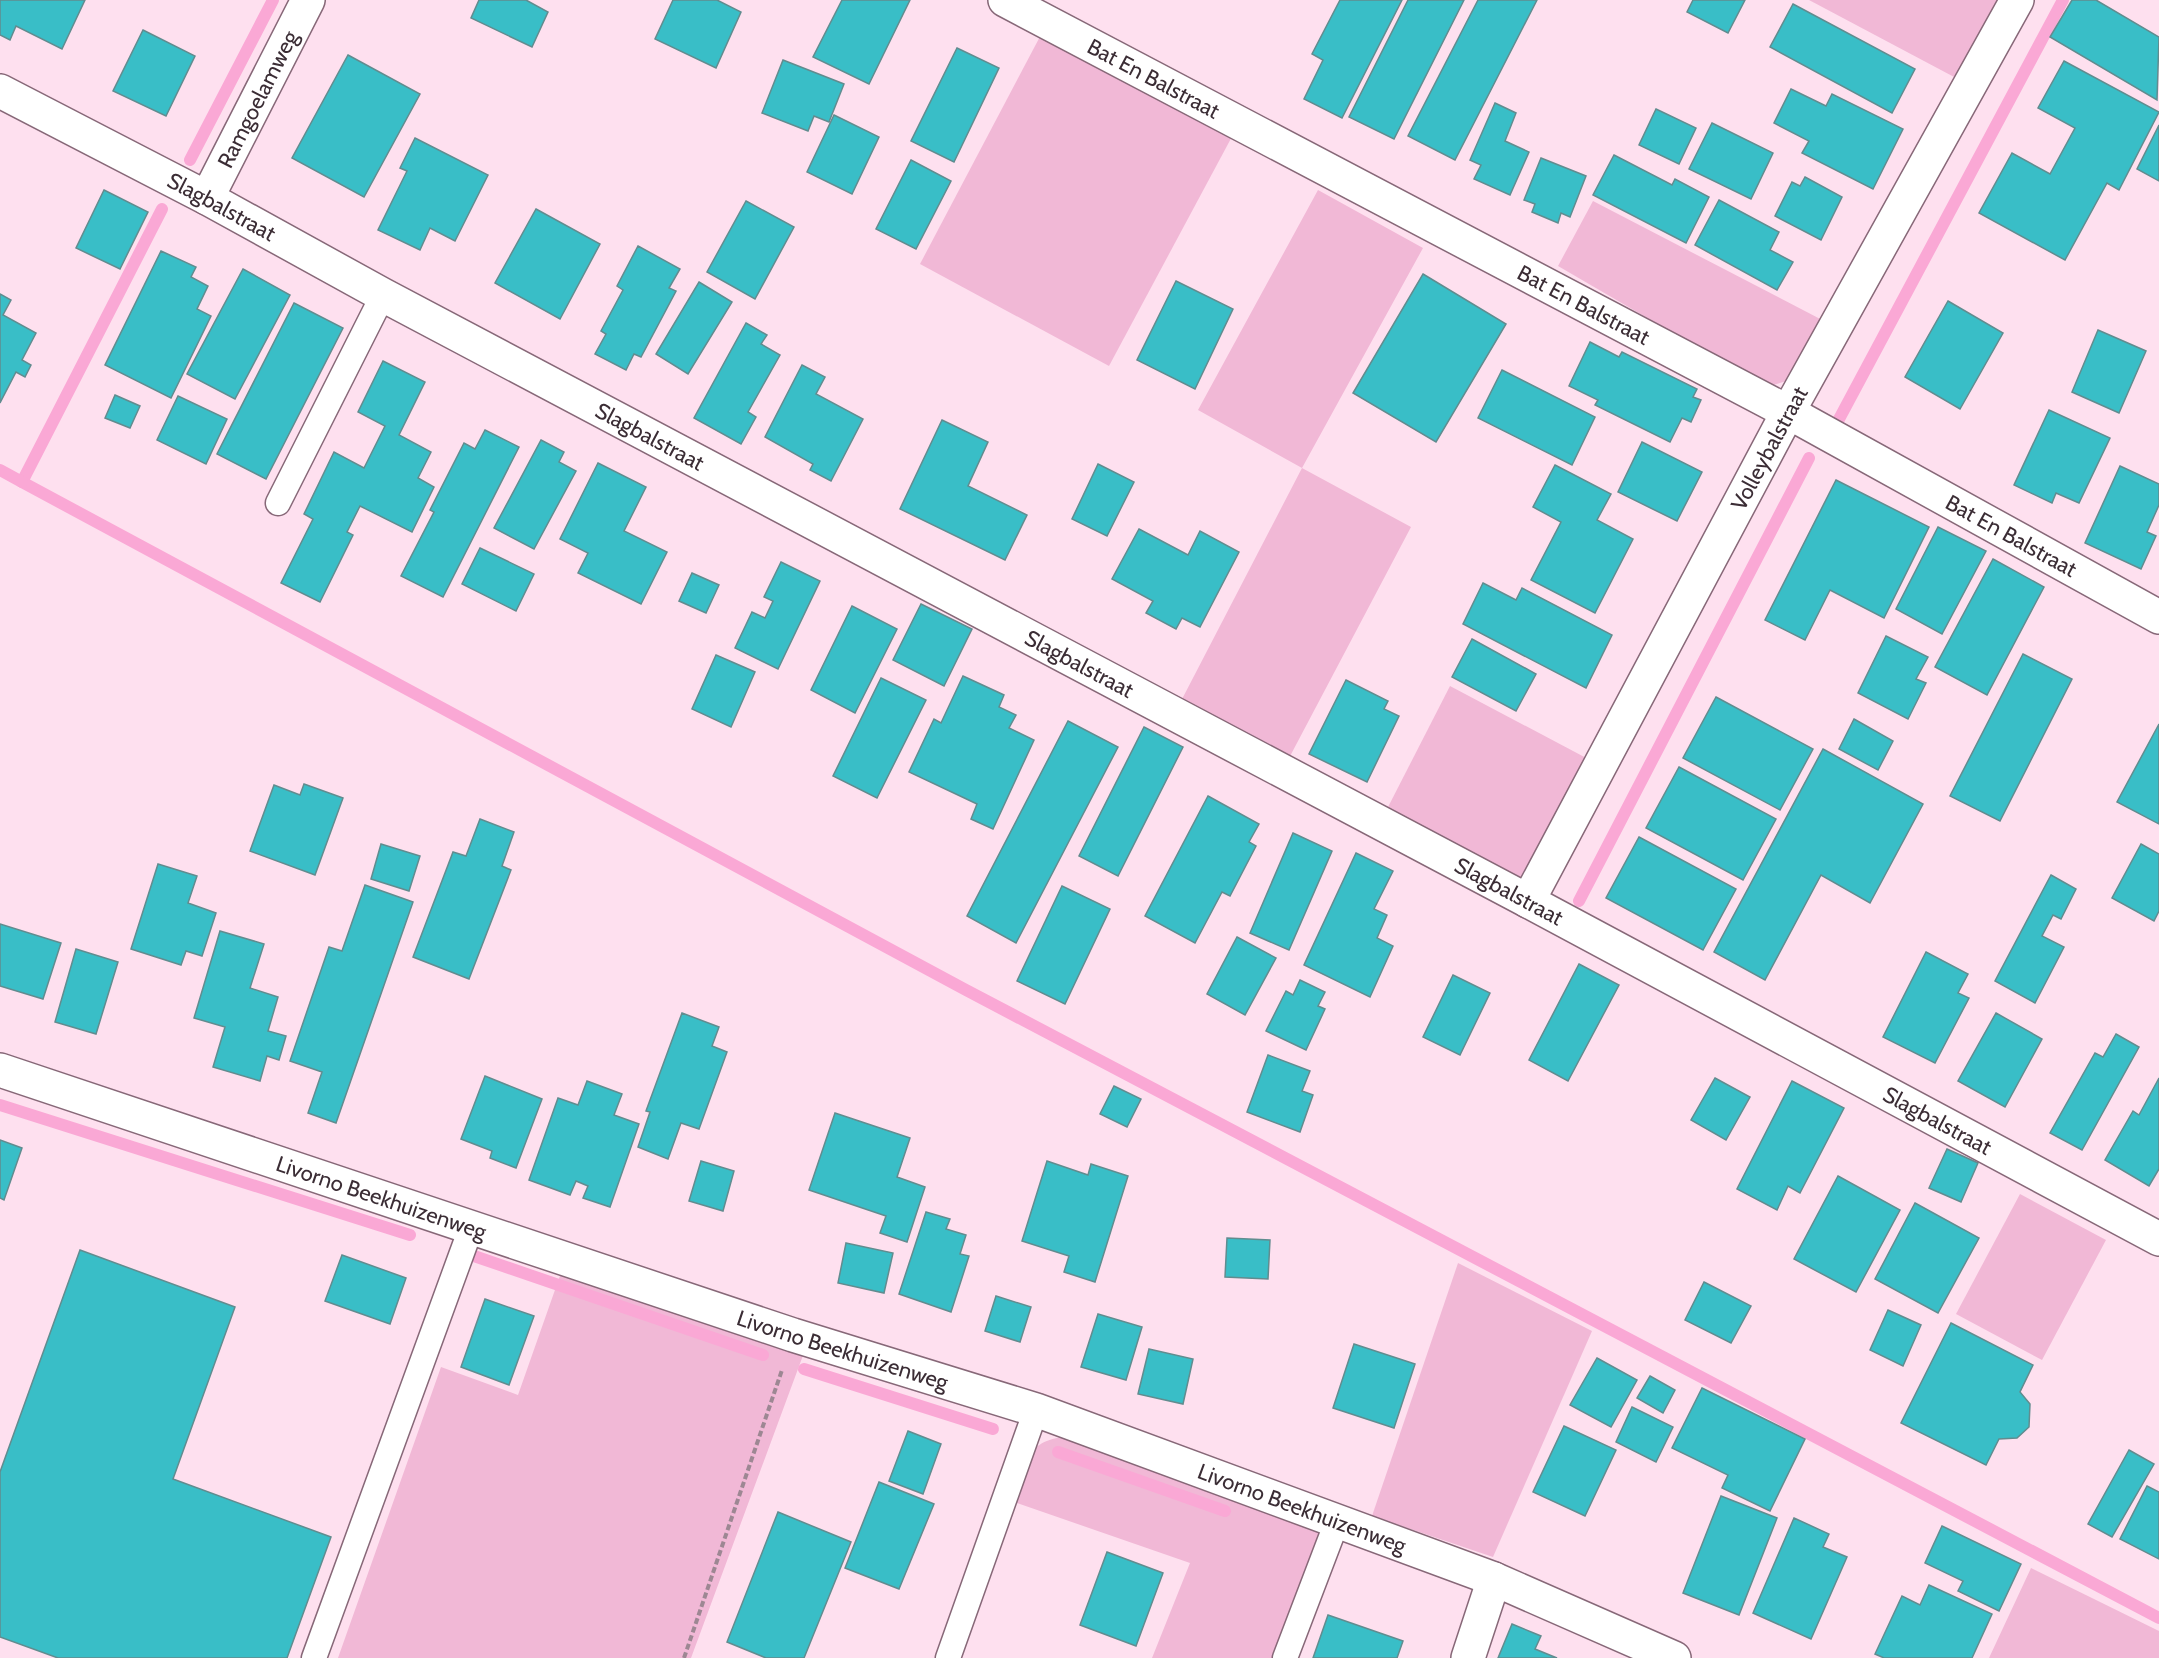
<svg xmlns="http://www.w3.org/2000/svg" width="2159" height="1658" font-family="Cabin,sans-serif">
<rect width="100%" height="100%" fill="#fee0ef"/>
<g fill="#f1b8d6">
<path d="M1809,0h192l-45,78z"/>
<path d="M1044,29l191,102 -126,235 -189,-102z"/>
<path d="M1318,190l105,58 -121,220 109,59 -123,233 -108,-57 122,-235 -104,-58z"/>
<path d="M1593,201l233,121 -36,58 -20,6 -16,-6 -196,-114z"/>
<path d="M1450,686l140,74 -58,112 -11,5 -15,-2 -120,-64z"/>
<path d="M2020,1194l86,46 -64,120 -86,-46z"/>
<path d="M1458,1263l134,68 -99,226 -121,-41z"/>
<path d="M562,1270l243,80 -114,308h-353l103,-291 77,28z"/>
<path d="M1063,1437l260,91 -51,130h-120l38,-95 -173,-60c9,-34 5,-61 46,-66z"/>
<path d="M2031,1568l128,63v27h-170z"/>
</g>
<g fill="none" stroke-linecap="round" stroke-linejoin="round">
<g stroke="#faa8d5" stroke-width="12">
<path d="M190,160l83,-160"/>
<path d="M162,209l-140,273 944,508 1193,628"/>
<path d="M1838,421l225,-421"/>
<path d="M0,470l22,12"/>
<path d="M1579,901l230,-443"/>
<path d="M0,1105l410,130"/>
<path d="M474,1256l289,99"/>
<path d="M804,1369l189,60"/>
<path d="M1058,1452l167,59"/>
</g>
</g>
<g fill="#39bec7" stroke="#618c8f" stroke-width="1.5">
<path d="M0,0h85l-23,49 -46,-23 -6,14 -10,-5z"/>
<path d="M479,0h47l22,12 -16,35 -61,-29z"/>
<path d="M673,0h44l24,12 -25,56 -61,-29z"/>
<path d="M842,0h68l-41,84 -56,-27z"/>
<path d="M1340,0h62l-60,118 -38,-19 19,-39 -11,-6z"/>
<path d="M1408,0h56l-70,139 -45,-22z"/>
<path d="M1478,0h59l-82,160 -47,-24z"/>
<path d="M1693,0h52l-17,33 -41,-21z"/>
<path d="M2072,0h24l63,37 -2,63 -107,-63z"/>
<path d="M1793,4l122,65 -23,44 -122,-66z"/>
<path d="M143,30l52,26 -29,60 -53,-25z"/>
<path d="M957,48l42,20 -45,94 -43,-21z"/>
<path d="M348,55l72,39 -56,103 -72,-39z"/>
<path d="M783,60l61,24 -15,38 -15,-6 -6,15 -46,-18z"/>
<path d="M2064,61l95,51 -40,78 -12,-7 -42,77 -86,-47 33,-60 38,21 25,-46 -37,-20z"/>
<path d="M1791,89l35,17 6,-12 71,35 -30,60 -71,-36 7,-12 -35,-18z"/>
<path d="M1495,103l21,10 -11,28 24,11 -19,43 -36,-16 7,-14 -11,-5z"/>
<path d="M1656,109l40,19 -17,36 -40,-19z"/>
<path d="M834,115l45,22 -27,57 -45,-22z"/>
<path d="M1712,123l61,30 -22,46 -62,-30z"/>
<path d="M2159,125v56l-22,-12z"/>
<path d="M415,138l73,37 -33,66 -25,-13 -10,22 -42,-20 29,-59 -7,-3z"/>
<path d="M1614,155l58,30 3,-6 34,18 -23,46 -93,-48z"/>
<path d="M1541,158l45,18 -16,41 -9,-4 -3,10 -26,-11 3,-8 -11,-4z"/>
<path d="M911,160l40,21 -35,68 -40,-20z"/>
<path d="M1805,177l37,20 -21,43 -46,-24 17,-34 8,4z"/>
<path d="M104,190l44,22 -28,57 -44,-21z"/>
<path d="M1719,200l60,32 -9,18 23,12 -16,28 -82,-45z"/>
<path d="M746,201l48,26 -39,72 -48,-27z"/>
<path d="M536,209l64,35 -40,75 -65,-36z"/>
<path d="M638,246l42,23 -11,19 7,3 -35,66 -7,-3 -8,16 -31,-16 11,-20 -5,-3 22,-41 -6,-4z"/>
<path d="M161,251l35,16 -5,10 17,9 -11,23 14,7 -40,82 -66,-33z"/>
<path d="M243,269l47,26 -55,104 -48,-25z"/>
<path d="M1423,274l83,50 -70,118 -83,-49z"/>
<path d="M1176,281l57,28 -38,80 -58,-29z"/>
<path d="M699,282l33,20 -44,72 -32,-20z"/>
<path d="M0,294l11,6 -8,15 33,18 -14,27 9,5 -6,12 -9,-5 -16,31z"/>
<path d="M1948,301l55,32 -43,76 -55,-32z"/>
<path d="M294,303l49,25 -77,151 -49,-25z"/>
<path d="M746,323l21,12 -6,9 19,11 -32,57 8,5 -15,27 -47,-26z"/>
<path d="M2098,330l48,21 -27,62 -47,-21z"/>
<path d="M1590,342l29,15 3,-5 75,37 -4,8 8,3 -10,22 -9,-4 -12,24 -75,-37 3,-5 -29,-14z"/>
<path d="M383,361l42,21 -26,53 32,17 -13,26 16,9 -22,45 -52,-26 -13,26 6,3 -33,67 -39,-19 32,-64 -9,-5 30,-62 30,16 21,-42 -27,-14z"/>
<path d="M802,365l23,12 -9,17 47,25 -32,62 -21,-11 3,-6 -48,-27z"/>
<path d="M1502,370l93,47 -23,48 -94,-47z"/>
<path d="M115,395l25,11 -10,22 -25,-10z"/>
<path d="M178,396l49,23 -21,45 -49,-24z"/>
<path d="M2049,410l61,28 -31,65 -23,-10 -4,10 -38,-18z"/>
<path d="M942,420l46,22 -20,44 59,29 -22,45 -105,-51z"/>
<path d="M485,430l34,17 -76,150 -42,-21 33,-64 -4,-2 34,-67 11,6z"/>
<path d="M541,440l23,12 -5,10 17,9 -42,78 -40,-21z"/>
<path d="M1642,442l60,30 -25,49 -59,-29z"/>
<path d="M598,463l48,24 -22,44 43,21 -26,52 -63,-31 10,-20 -28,-14z"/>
<path d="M1098,464l36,18 -27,54 -35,-17z"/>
<path d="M1555,465l56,29 -14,26 36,19 -38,74 -64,-33 30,-58 -28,-15z"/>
<path d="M2120,466l39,18v21l-12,27 9,4 -15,33 -56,-26z"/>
<path d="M1836,480l93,47 -45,91 -54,-28 -25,50 -40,-20z"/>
<path d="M1938,527l48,24 -44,83 -46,-25z"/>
<path d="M1139,529l49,26 12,-24 39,21 -39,75 -18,-9 -6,11 -30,-16 7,-12 -41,-22z"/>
<path d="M480,548l54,26 -18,37 -54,-27z"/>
<path d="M1993,559l51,28 -57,108 -52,-28z"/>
<path d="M781,562l39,19 -42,88 -43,-21 17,-36 13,6 8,-17 -9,-4z"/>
<path d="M692,573l27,12 -13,28 -27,-12z"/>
<path d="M1483,583l33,17 6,-12 90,47 -26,53 -123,-64z"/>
<path d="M921,604l51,25 -28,57 -51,-26z"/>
<path d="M852,606l45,23 -42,84 -44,-23z"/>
<path d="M1886,636l42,21 -12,22 10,4 -18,36 -50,-26z"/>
<path d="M1472,639l64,35 -20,37 -64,-34z"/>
<path d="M2023,654l49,25 -72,142 -50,-25z"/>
<path d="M716,655l39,17 -24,55 -39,-18z"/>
<path d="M963,676l41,19 -5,12 17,8 -7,13 25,12 -41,89 -22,-10 6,-15 -68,-32 25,-53 7,4z"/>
<path d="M881,678l45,22 -49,98 -44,-22z"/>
<path d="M1346,680l42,21 -4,8 15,7 -32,66 -58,-28z"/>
<path d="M1716,697l97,52 -33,61 -97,-52z"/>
<path d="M1854,719l39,22 -15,29 -39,-21z"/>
<path d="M1068,721l50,26 -102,196 -49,-27z"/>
<path d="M2159,724v100l-42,-22z"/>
<path d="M1144,727l39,20 -65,129 -39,-20z"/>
<path d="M1823,749l100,55 -53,99 -49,-28 -56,105 -51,-28z"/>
<path d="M1679,767l97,52 -33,61 -97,-52z"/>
<path d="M304,784l39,14 -28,77 -65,-24 24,-66 26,10z"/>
<path d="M1208,796l51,28 -10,18 7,4 -26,50 -8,-4 -27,51 -50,-27z"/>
<path d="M480,819l34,13 -12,34 9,4 -42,109 -56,-22 40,-105 13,4z"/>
<path d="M1293,833l39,18 -43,99 -39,-17z"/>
<path d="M1639,837l97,52 -33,61 -97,-52z"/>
<path d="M381,844l39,12 -11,35 -38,-12z"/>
<path d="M2141,844l18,10v57l-5,10 -42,-23z"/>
<path d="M1356,853l37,18 -19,38 13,6 -10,23 16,8 -23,51 -66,-32z"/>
<path d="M158,864l39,12 -9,27 28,10 -14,43 -16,-5 -5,14 -50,-16z"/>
<path d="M2051,875l25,14 -15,30 -8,-4 -11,21 22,11 -29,56 -40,-22z"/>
<path d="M365,885l48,17 -77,221 -28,-10 14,-41 -32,-11 39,-114 13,4z"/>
<path d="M1062,886l48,23 -45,95 -48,-23z"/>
<path d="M0,924l61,19 -18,56 -43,-13z"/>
<path d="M220,931l44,13 -14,44 28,9 -10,34 18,5 -7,24 -12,-4 -7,25 -47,-14 12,-40 -31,-9z"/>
<path d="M1237,937l39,21 -31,57 -38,-21z"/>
<path d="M76,949l42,13 -22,72 -41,-12z"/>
<path d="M1926,952l42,22 -10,19 11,5 -34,65 -52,-26z"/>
<path d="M1579,964l40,21 -51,96 -39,-21z"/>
<path d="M1453,975l37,18 -30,62 -37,-18z"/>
<path d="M1300,980l25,12 -7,14 7,3 -19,41 -40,-19 20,-40 7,4z"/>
<path d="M682,1013l37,14 -7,19 15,6 -28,77 -18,-6 -13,36 -30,-12 12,-35 -4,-1z"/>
<path d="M1996,1013l46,26 -37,68 -47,-26z"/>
<path d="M2116,1034l23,13 -57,103 -32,-17 45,-80 8,4z"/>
<path d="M1268,1055l42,16 -8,20 11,4 -13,37 -53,-20z"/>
<path d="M485,1076l57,23 -26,69 -26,-10 2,-7 -31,-12z"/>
<path d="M1715,1078l35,19 -24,43 -35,-20z"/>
<path d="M2159,1078v91l-10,17 -44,-26 28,-49 6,4z"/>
<path d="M587,1081l35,13 -8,21 25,9 -29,83 -27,-9 5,-12 -12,-5 -6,14 -41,-15 29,-82 20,7z"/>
<path d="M1792,1081l52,27 -44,85 -12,-7 -11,24 -40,-21z"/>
<path d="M1114,1086l27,13 -14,28 -27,-13z"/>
<path d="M835,1113l75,25 -13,39 28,10 -18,55 -27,-9 6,-17 -77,-26z"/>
<path d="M0,1140l22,8 -18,52 -4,-2z"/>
<path d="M1947,1149l31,14 -17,39 -32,-14z"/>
<path d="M701,1161l33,10 -11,40 -34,-10z"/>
<path d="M1047,1161l41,14 3,-11 37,12 -33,106 -31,-10 5,-16 -47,-15z"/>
<path d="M1838,1176l62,34 -44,82 -62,-33z"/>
<path d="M1915,1203l64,35 -41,75 -63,-34z"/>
<path d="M926,1212l24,7 -4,10 20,6 -6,19 9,2 -18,56 -52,-18z"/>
<path d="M1227,1238l43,2 -2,39 -43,-2z"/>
<path d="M846,1243l47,10 -9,40 -46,-10z"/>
<path d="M80,1250l155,57 -62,172 158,58 -44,121h-229l-58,-21v-165z"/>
<path d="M342,1255l64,23 -16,46 -65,-23z"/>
<path d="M1704,1282l47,24 -20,37 -46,-23z"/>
<path d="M996,1296l35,11 -11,35 -35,-11z"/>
<path d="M485,1299l49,17 -25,69 -48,-18z"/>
<path d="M1888,1310l33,15 -18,41 -33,-16z"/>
<path d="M1098,1314l44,13 -16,53 -45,-13z"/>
<path d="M1951,1323l82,42 -13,27 10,12 -1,23 -12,11 -18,1 -13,26 -85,-42z"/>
<path d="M1354,1344l61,20 -21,64 -61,-20z"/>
<path d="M1149,1349l44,10 -10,45 -45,-10z"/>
<path d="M1597,1358l40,22 -26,47 -41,-22z"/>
<path d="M1650,1376l25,14 -12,23 -26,-15z"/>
<path d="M1702,1388l103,51 -35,72 -48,-23 6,-13 -56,-27z"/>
<path d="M1632,1407l41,20 -17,35 -40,-20z"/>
<path d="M1564,1426l52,24 -31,66 -52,-24z"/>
<path d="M908,1431l33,13 -18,50 -34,-13z"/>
<path d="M2129,1450l25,14 -42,73 -24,-13z"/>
<path d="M879,1482l55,22 -35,85 -54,-21z"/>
<path d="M2147,1486l12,6v67l-39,-20z"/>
<path d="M1721,1496l56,22 -38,97 -56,-22z"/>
<path d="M778,1512l73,30 -47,116h-38l-39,-16z"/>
<path d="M1794,1518l35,16 -6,13 24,10 -36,82 -58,-26z"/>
<path d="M1942,1526l79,38 -22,47 -41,-20 5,-10 -38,-18z"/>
<path d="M1107,1552l56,21 -27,73 -56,-21z"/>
<path d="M1929,1585l63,29 -20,44h-88l-9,-4 27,-58 18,9z"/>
<path d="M1328,1615l75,26 -6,17h-84z"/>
<path d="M1512,1624l29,12 -6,13 22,9h-59z"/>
</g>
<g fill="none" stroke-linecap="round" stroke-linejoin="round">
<defs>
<g id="service">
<path d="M278,503l105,-208"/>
<path d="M314,1658l157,-430"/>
<path d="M948,1658l88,-248"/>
<path d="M1285,1658l53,-139"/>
</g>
<g id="minor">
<path id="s1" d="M1005,0l783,412 371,205"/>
<path id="s2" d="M0,91l207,107 176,97 1145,606 631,338"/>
<path id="s3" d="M207,198l101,-198"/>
<path id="s4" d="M1528,901l260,-489 229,-412"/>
<path id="s5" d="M0,1070l793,265 243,75 458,169 180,79"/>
<path d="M1468,1658l26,-79"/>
</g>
</defs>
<use href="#service" stroke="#876878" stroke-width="27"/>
<use href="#minor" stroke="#876878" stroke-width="36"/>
<path stroke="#9d8793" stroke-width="4" stroke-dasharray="6 3" stroke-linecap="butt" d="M684,1658l98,-288"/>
<use href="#service" stroke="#fff" stroke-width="24"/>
<use href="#minor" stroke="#fff" stroke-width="33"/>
</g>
<g text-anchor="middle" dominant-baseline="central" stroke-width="4.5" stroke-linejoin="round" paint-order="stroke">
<g font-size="22" fill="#3b2d35" stroke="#fee0ef">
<text stroke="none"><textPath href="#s1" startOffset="168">Bat En Balstraat</textPath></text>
<text stroke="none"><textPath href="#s3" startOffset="111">Ramgoelamweg</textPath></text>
<text stroke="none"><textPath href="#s2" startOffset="250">Slagbalstraat</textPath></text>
<text stroke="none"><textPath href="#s1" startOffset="654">Bat En Balstraat</textPath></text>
<text stroke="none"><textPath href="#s2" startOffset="736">Slagbalstraat</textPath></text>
<text stroke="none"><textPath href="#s4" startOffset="513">Volleybalstraat</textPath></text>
<text stroke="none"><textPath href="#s1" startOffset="1140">Bat En Balstraat</textPath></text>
<text stroke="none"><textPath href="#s2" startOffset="1222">Slagbalstraat</textPath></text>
<text stroke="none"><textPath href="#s2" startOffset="1708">Slagbalstraat</textPath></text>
<text stroke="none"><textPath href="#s2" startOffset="2194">Slagbalstraat</textPath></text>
<text stroke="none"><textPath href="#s5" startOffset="402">Livorno Beekhuizenweg</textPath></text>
<text stroke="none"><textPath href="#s5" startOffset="888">Livorno Beekhuizenweg</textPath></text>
<text stroke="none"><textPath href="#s5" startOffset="1374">Livorno Beekhuizenweg</textPath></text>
</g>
</g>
</svg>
